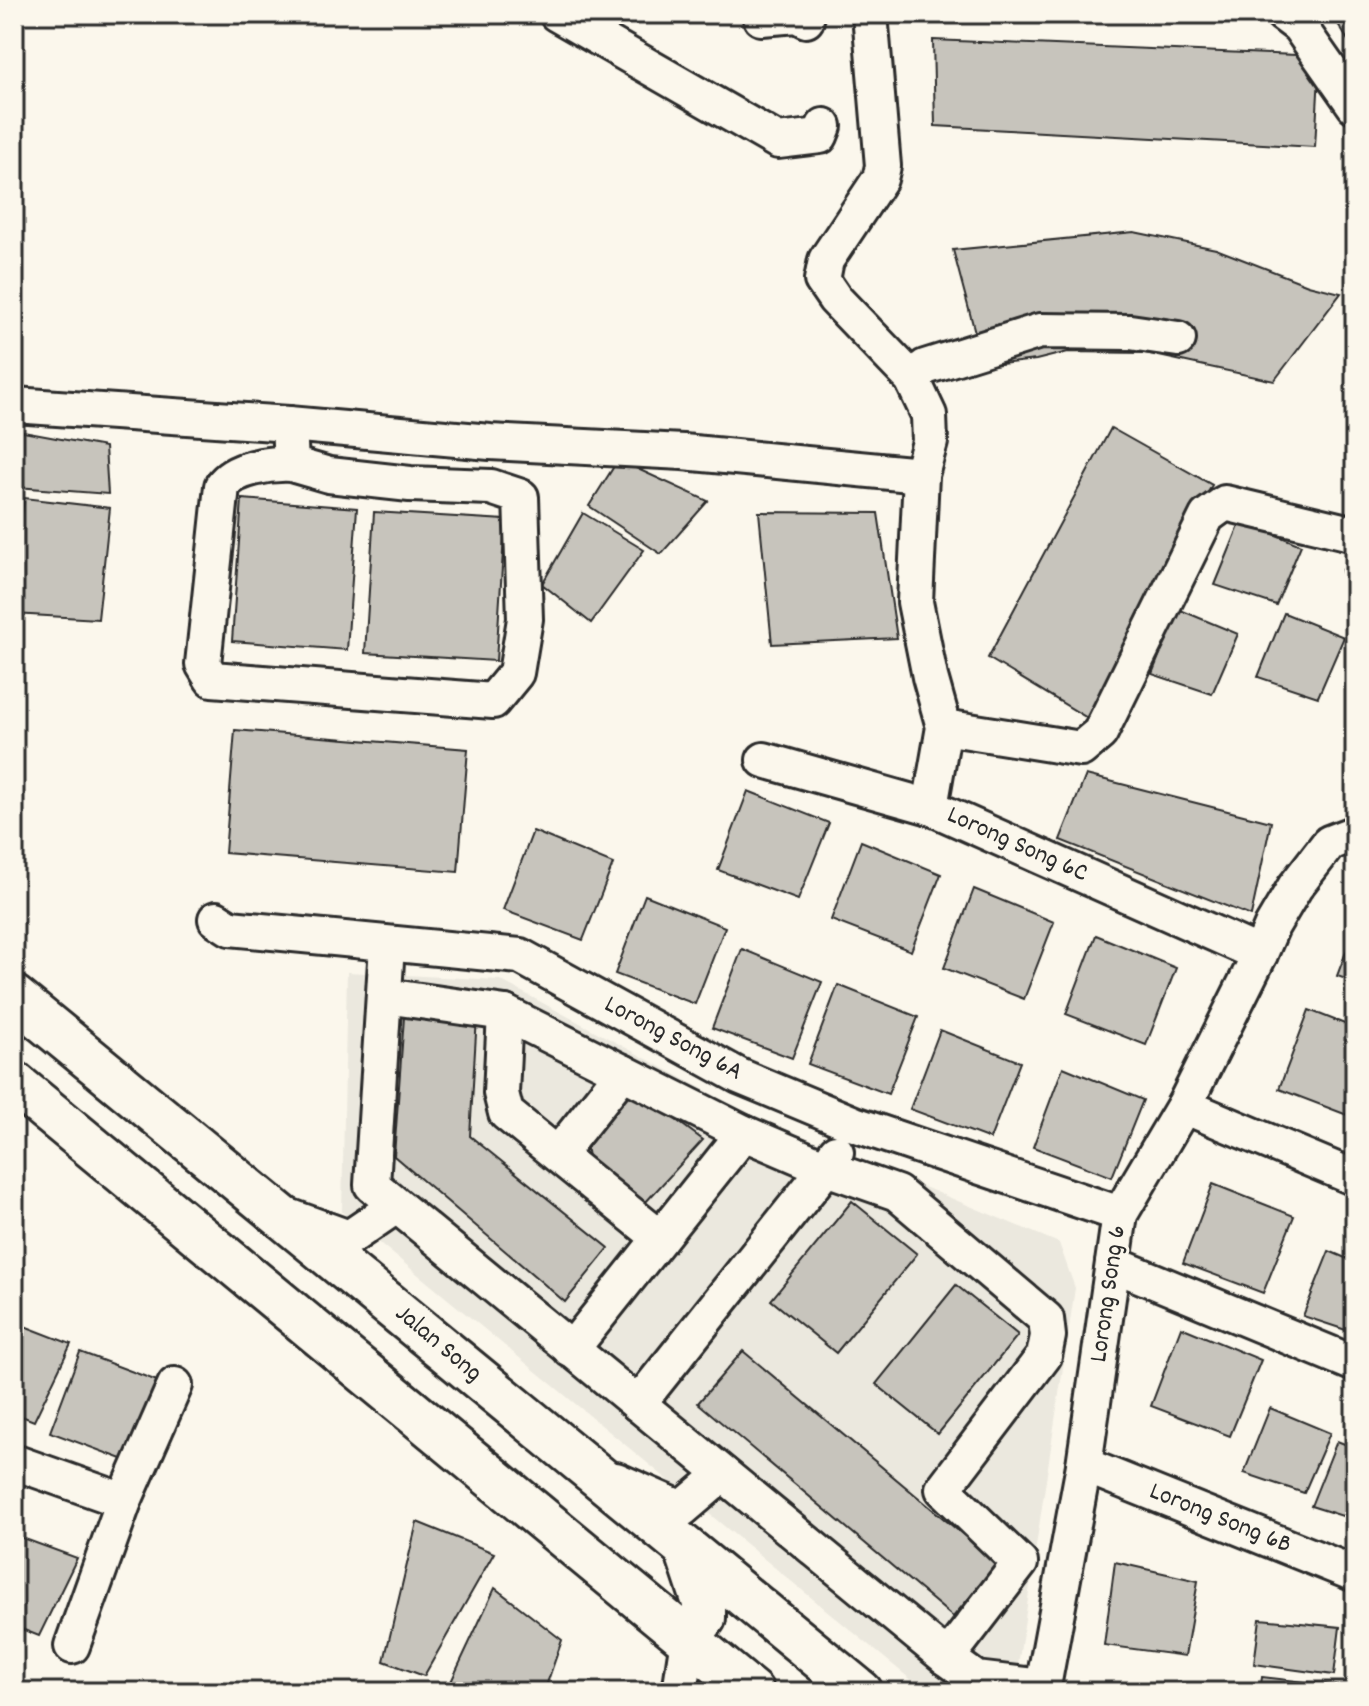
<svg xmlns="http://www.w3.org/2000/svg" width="1369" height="1706" font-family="Dekko,sans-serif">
<rect width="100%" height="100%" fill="#fbf7ec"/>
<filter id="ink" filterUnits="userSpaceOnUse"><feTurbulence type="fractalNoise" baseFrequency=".0125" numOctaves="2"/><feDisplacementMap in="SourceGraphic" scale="16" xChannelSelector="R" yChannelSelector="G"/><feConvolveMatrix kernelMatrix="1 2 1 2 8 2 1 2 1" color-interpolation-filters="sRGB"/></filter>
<g filter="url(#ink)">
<path fill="#ebe8de" d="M347,972l153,8 249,134 310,129 16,45 -61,404h-88l-584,-480z"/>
<g fill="#c7c4bc" stroke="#2b2b2b" stroke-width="2">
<path d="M1332,14h23v38z"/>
<path d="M933,40l387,16 -5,91 -380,-21z"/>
<path d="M1134,232l82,17 92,36 33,8 -67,88 -129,-28 -77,-1 -32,8 -52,6 -31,-116z"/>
<path d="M1111,428l101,57 -123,234 -101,-61z"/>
<path d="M18,431l87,16 3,47 -91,-7z"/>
<path d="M618,460l90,41 -47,53 -72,-48z"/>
<path d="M24,498l86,10 -12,111 -84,-5v-37z"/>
<path d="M242,499l115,9 -10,142 -115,-9z"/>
<path d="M374,512l131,8 -9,141 -131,-8z"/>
<path d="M759,512l119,1 19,125 -125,6z"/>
<path d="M583,513l61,37 -53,73 -49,-39z"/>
<path d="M1241,521l60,24 -25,60 -61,-20z"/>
<path d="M1355,569v54l-13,-53z"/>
<path d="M1178,609l60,25 -26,60 -60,-20z"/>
<path d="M1284,613l60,24 -26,60 -60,-20z"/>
<path d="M235,730l233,19 -10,123 -233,-19z"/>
<path d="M1086,775l185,47 -20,94 -191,-76z"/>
<path d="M748,791l81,32 -31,77 -80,-30z"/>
<path d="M533,831l80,33 -30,76 -80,-30z"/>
<path d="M861,841l80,33 -30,77 -80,-31z"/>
<path d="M974,889l80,33 -30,77 -80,-31z"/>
<path d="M645,895l80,32 -30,77 -80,-30z"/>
<path d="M1355,928v54l-18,-6z"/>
<path d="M1096,935l80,33 -30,77 -80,-31z"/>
<path d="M742,949l80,33 -30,76 -80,-30z"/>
<path d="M838,985l80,32 -30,77 -80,-30z"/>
<path d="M1309,1010l46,18v90l-76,-29z"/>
<path d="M477,1016l-7,120 139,112 -44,54 -171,-146 10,-139z"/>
<path d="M940,1030l80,32 -30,77 -80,-30z"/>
<path d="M1063,1067l80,33 -31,77 -79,-30z"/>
<path d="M626,1093l42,21 35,26 -59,64 -56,-47 -3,-17z"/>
<path d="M1213,1184l81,32 -31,77 -80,-30z"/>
<path d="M852,1201l65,53 -81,99 -65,-53z"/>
<path d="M1329,1251l26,11v71l-52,-17z"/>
<path d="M956,1285l62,50 -80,99 -62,-50z"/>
<path d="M14,1322l57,22 -37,77 -20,-8z"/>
<path d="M1181,1327l80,33 -31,76 -79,-30z"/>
<path d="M743,1351l255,213 -45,53 -255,-214z"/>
<path d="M80,1352l88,33 -38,77 -80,-30z"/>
<path d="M1270,1408l60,25 -26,60 -60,-20z"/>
<path d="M1337,1441l18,7v72l-44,-14z"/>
<path d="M417,1522l77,31 -70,123 -40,-15z"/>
<path d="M14,1535l63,23 -38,78 -25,-10z"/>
<path d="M1115,1562l83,19 -13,75 -81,-11z"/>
<path d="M495,1588l67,52 -18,52h-83l-12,-6z"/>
<path d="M1260,1619l80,8 -6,48 -80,-11z"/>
<path d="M1262,1677l79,9 -1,6h-80z"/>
</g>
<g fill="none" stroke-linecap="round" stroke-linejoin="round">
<defs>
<g id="minor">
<path d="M557,14l221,127 42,-5 4,-10"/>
<path d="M870,14l13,152 -3,13 -54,81 -4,20 13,19 77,80 17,36 1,27 -9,33 -6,127 15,75 14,50 -14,80"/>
<path d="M1283,14l16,12 56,80"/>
<path d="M761,18l36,-3 9,5"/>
<path d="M912,379l13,-12 115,-36 90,1 48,7"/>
<path d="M14,405l275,19 201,18 193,10 238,23"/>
<path d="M289,424l2,40 38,11 81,9 81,3 30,10 4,122 -9,54 -23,28 -281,-22 -9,-15 19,-178c12,-18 49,-23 69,-22"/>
<path d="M944,727l137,22 19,-16 107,-217 18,-13 130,31"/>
<path d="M764,760l166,47 330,147"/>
<path d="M216,919l14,9 290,28 219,120 115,48 266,90"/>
<path d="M387,945l-15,240 575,473 29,21 66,8"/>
<path d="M385,996l120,17 239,120 -173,217"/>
<path d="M505,1013l-4,80 5,20 154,125"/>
<path d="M1184,1106l171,72"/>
<path d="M744,1133l82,35 10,-16"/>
<path d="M558,1154l65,-82"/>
<path d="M291,1217l58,21 47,-32"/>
<path d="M1113,1264l242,100"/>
<path d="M638,1404l188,-236 71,25 149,126 2,17 -4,20 -101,133 77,74 -73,95"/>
<path d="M14,1462l110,39"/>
<path d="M1084,1465l271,109"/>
<path d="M616,1480l66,29 41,-35"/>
<path d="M72,1646l52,-145 51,-116"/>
<path d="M680,1692l8,-53"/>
<path d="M1042,1692l42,-227 36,-251 64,-108 76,-152 12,-28 23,-39 34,-44 26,-10"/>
</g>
<g id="major">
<path d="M14,997l847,695"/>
<path d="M14,1083l738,609"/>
<path d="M686,1549l18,54v15l-16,21"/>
</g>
</defs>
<use href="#minor" stroke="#2b2b2b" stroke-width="40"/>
<use href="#major" stroke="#2b2b2b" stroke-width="48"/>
<use href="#minor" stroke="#fbf7ec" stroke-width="34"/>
<use href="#major" stroke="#fbf7ec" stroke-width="42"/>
</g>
</g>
<g text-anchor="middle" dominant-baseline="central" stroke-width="6" stroke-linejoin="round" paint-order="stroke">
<g font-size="26" fill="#2b2b2b" stroke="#fbf7ec">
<text transform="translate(1017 845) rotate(24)">Lorong Song 6C</text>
<text transform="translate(673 1039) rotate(28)">Lorong Song 6A</text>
<text transform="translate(1109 1294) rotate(-82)">Lorong Song 6</text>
<text transform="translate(438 1344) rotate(40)">Jalan Song</text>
<text transform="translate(1220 1519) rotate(22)">Lorong Song 6B</text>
</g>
</g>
<rect width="1369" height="1706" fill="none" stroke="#fbf7ec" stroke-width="48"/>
<rect x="24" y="24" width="1321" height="1658" fill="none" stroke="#2b2b2b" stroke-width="3" filter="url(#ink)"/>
</svg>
